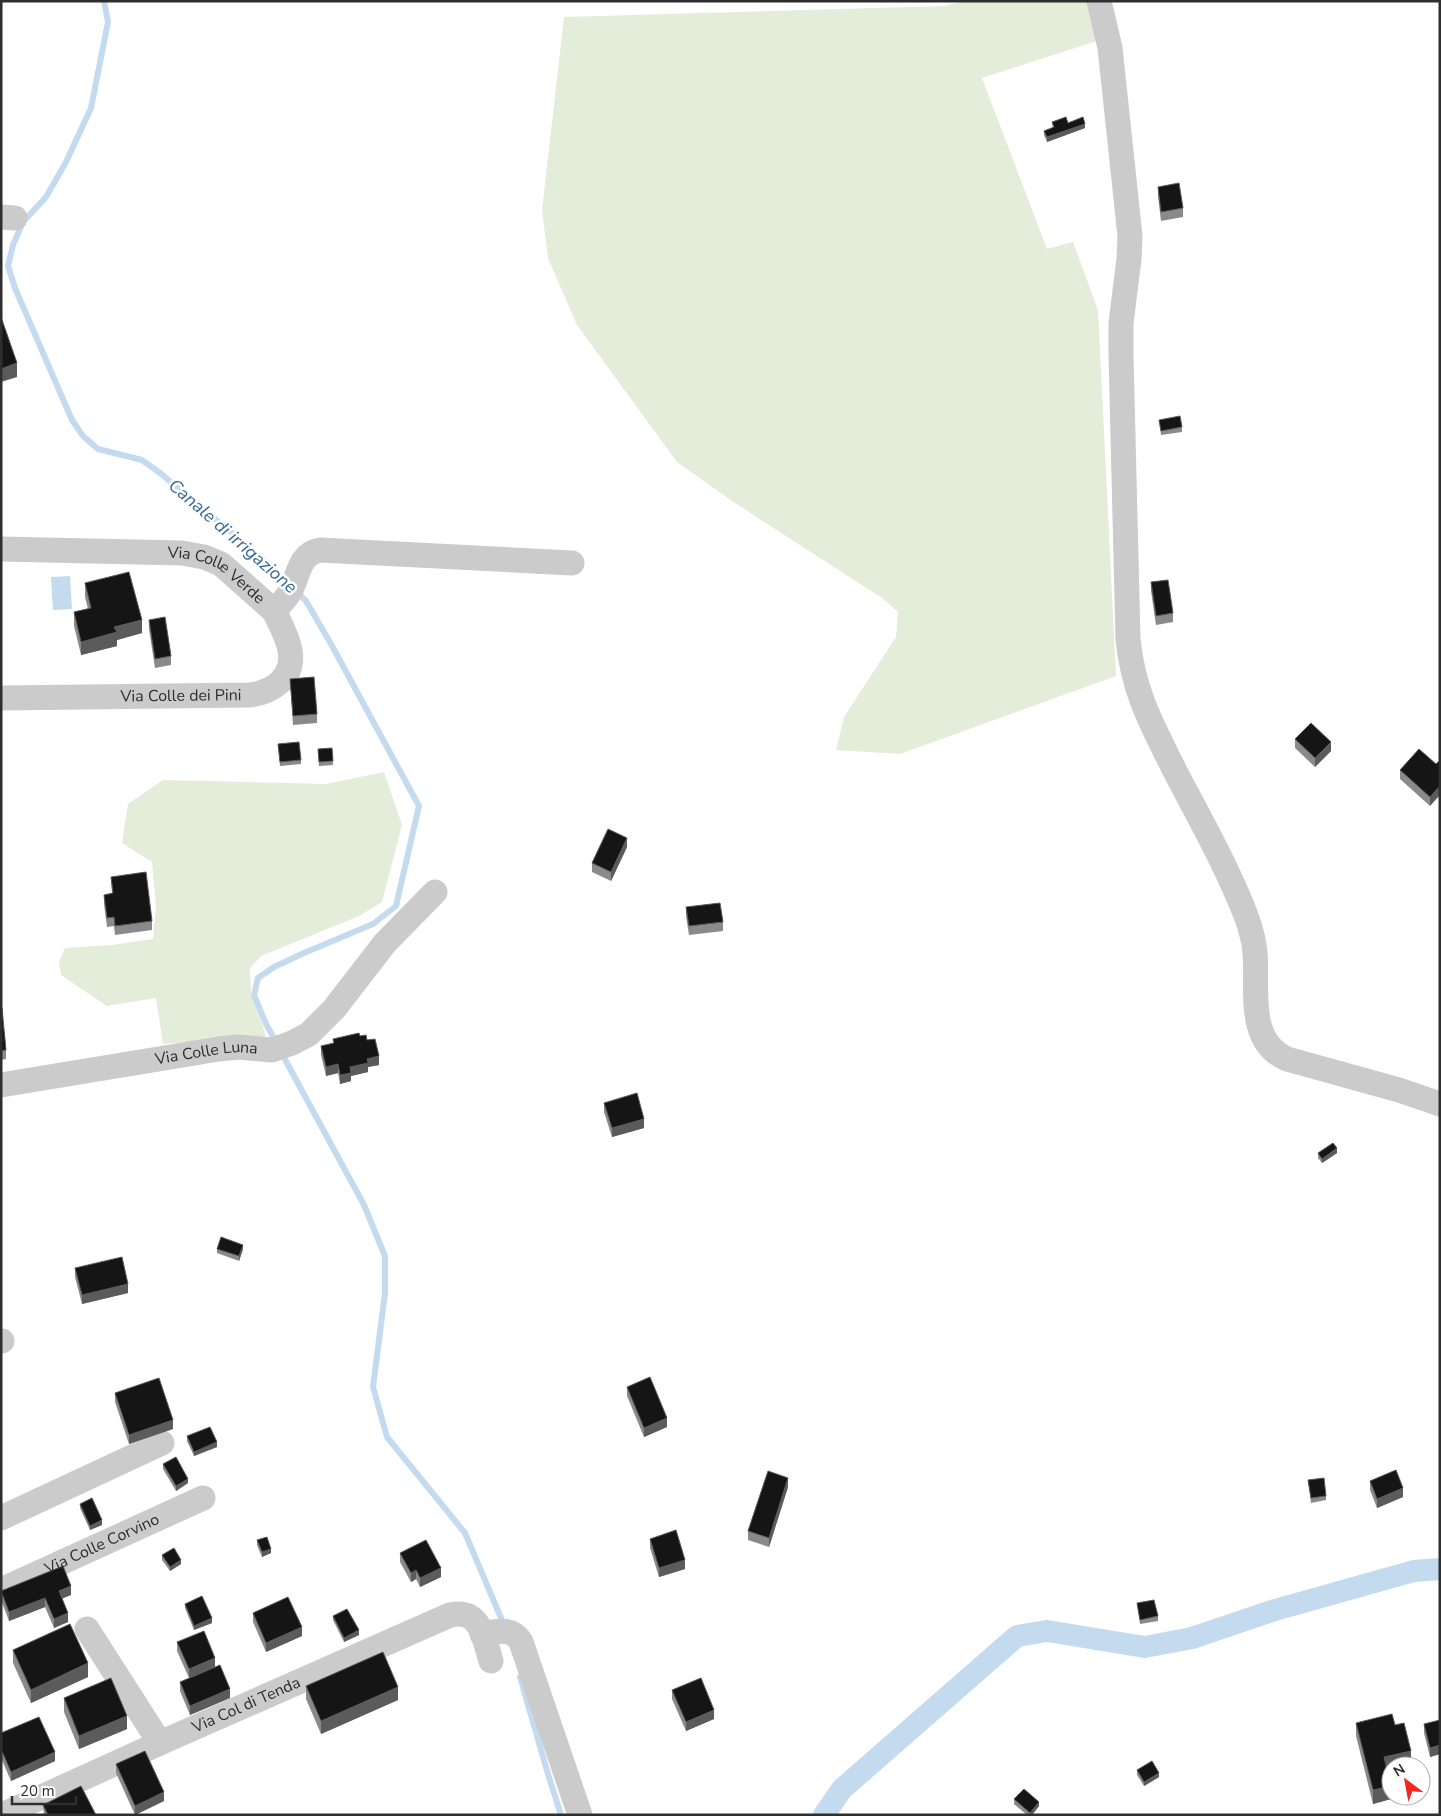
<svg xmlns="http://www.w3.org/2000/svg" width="1441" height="1816" font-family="'Nunito Sans',sans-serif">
<rect width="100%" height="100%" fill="#fff"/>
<g fill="#e3edda">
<path d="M963,1h130l13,37 -124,40 65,171 26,-7 25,68 18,366 -216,78 -64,-4 8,-33 52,-80 2,-25 -16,-14 -150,-97 -55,-39 -100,-137 -29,-67 -6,-48 22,-193 381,-11z"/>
<path d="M384,772l18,53 -20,77 -23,14 -98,40 -11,12 1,24 15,44 -103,8 -7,-46 -49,8 -46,-31 -2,-13 6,-14 47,-3 41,-6 3,-34 -4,-43 -30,-19 6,-39 35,-24 163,4z"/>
</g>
<path fill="#c4daef" d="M70,576l2,33 -19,1 -2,-33z"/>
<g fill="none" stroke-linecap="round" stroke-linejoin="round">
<g stroke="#c4daef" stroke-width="6">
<path d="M104,1l4,21 -17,86 -25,54 -20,35 -23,25 -10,23 -5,21 7,22 57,132 11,16 15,13 44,11 18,13 109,91 18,19"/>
<path d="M276,1042l-10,-18 -12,-29 4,-17 16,-11 30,-14 69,-29 23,-18 23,-100 -88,-162 -25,-43 -10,-10"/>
<path d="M281,1052l83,153 21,51v37l-12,94 14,50 78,96 36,85"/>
<path d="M520,1677l28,97 13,41"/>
</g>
<path stroke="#c4daef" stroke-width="22" d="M824,1815l18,-26 175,-153 30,-5 98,16 47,-9 83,-28 139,-39 26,-2"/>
<g stroke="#cbcbcb" stroke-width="25">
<path d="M1099,1l11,47 20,188 -1,23 -8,64v32l7,284c5,53 25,88 48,134 24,46 50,92 69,140 5,13 9,26 10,40 3,36 -9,88 32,106l112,31 41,14"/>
<path d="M1,217l14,1"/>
<path id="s1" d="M1,549l181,4 22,4 17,7 53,47c6,-6 13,-13 17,-21 8,-16 8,-36 29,-40l252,13"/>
<path id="s2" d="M1,698l248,-3c12,-1 22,-5 31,-13 22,-20 5,-49 -6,-71"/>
<path id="s3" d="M1,1085l218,-36 19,-2 34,3 20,-7 17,-9 25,-25 51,-66 50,-51"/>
<path d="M1,1341h1"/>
<path d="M1,1518l161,-75"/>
<path id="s4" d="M1,1590l202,-92"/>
<path d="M87,1629l73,114"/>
<path d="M482,1634c16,-3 30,-7 39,8l59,173"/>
<path id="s5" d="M2,1815l158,-72 290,-128c31,-7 34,24 41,46"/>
</g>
</g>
<g fill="#8a8a8a">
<path d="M1052,122l16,1 17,5 -38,14 -3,-7v-4l9,-3z"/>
<path d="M1158,187l25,21v9l-22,4 -3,-25z"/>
<path d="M1159,420l23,7v5l-21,3z"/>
<path d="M1151,582l22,31v9l-17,3 -5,-34z"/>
<path d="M85,583l57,50 -25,7v6l-36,9 -7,-29v-14l14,-3 -3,-12z"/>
<path d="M149,620l22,36v9l-16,3 -6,-39z"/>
<path d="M290,679l27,35v9l-24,2z"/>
<path d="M1295,739l36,12 -16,16 -20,-19z"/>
<path d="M278,744l23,16v4l-21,2z"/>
<path d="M332,748l1,17 -14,1 -1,-17z"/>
<path d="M1436,764l-6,42 -30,-27v-9z"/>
<path d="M627,847l-16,34 -19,-9v-9z"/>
<path d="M111,877l41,44v9l-37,5 -1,-9 -7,1 -3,-23v-9l8,-1z"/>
<path d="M686,907l37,15v9l-34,4 -3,-19z"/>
<path d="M1,1009l5,41v9l-5,1z"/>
<path d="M360,1036l7,4 12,25 -11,2v5l-17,4v5l-11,3 -2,-11 -12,3 -5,-21v-9l12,-3v-4z"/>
<path d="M604,1103l40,25 -32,9 -8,-25z"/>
<path d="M1318,1153h19l-15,10 -4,-5z"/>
<path d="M217,1249h26l-4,12 -22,-8z"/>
<path d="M75,1268l53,25 -46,11 -7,-27z"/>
<path d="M627,1387l40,40 -23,10 -17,-41z"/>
<path d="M115,1393l58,36 -44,15 -14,-42z"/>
<path d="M187,1436l30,11 -23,9 -7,-15z"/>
<path d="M163,1464l25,19 -12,8 -13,-22z"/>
<path d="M1308,1480l18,16v4l-15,3z"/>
<path d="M1370,1481l33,16 -26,11 -7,-18z"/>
<path d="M788,1487l-19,60 -21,-7v-9z"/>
<path d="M80,1504l22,21 -12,5 -10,-22z"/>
<path d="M650,1539l35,30 -26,8 -9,-29z"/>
<path d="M257,1540l14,13 -9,4 -5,-12z"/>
<path d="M400,1553l41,24 -21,10 -4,-8 -5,3 -11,-20z"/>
<path d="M162,1555l19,9 -11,7 -8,-11z"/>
<path d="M1,1591l70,4 -9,3 6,24 -14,6 -9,-21 -36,14 -8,-21z"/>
<path d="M1137,1603l21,13v5l-18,3z"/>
<path d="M185,1604l27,19 -18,7 -9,-22z"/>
<path d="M253,1613l49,23 -36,16 -13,-30z"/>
<path d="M333,1616l26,19 -15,7 -11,-22z"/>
<path d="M177,1642l38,25 -26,11 -12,-27z"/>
<path d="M13,1650l75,27 -57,26 -18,-40z"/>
<path d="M180,1682l50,16 -40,17 -10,-24z"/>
<path d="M306,1686l92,14 -77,34 -15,-35z"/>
<path d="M672,1690l42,29 -28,12 -14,-32z"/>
<path d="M64,1698l63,31 -48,20 -15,-37z"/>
<path d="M1440,1720v34l-10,3 -6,-24v-9z"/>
<path d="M1356,1723l39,2 16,39 -8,2h-12v3l-4,1 4,29 -18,5 -17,-68z"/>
<path d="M1,1733l54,28 -44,20 -10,-23z"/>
<path d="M116,1764l48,37 -29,14 -19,-42z"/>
<path d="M1137,1770l22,7 -15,9 -7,-11z"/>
<path d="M1014,1799l25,7 -7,9h-5l-13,-11z"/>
<path d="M43,1805l53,10h-52z"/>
</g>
<g fill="#5b5b5b">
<path d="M1085,124v4l-38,14v-5z"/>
<path d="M17,363v14l-16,5v-13z"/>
<path d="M142,620v13l-25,7v6l-36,9v-13l33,-15z"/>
<path d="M1331,742v9l-16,16v-9z"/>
<path d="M1440,786v9l-10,11v-9z"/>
<path d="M627,838v9l-16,34v-9z"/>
<path d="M379,1056v9l-11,2v5l-17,4v5l-11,3v-9l10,-8 17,-8z"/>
<path d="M338,1064v9l-12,3v-9z"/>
<path d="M644,1119v9l-32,9v-9z"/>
<path d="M1337,1148v5l-15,10v-4z"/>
<path d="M243,1245v4l-4,12v-5z"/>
<path d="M128,1284v9l-46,11v-9z"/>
<path d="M667,1418v9l-23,10v-9z"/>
<path d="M173,1420v9l-44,15v-9z"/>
<path d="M217,1442v5l-23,9v-4z"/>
<path d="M788,1478v9l-19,60v-9z"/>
<path d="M188,1479v4l-12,8v-5z"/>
<path d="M1403,1488v9l-26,11v-9z"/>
<path d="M102,1520v5l-12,5v-4z"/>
<path d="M271,1549v4l-9,4v-5z"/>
<path d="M181,1560v4l-11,7v-4z"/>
<path d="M685,1560v9l-26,8v-9z"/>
<path d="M441,1568v9l-21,10v-9z"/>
<path d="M416,1570v9l-5,3v-9z"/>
<path d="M71,1586v9l-12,5v-9z"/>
<path d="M45,1598v9l-36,14v-9z"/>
<path d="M68,1613v9l-14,6v-9z"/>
<path d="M212,1618v5l-18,7v-4z"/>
<path d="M302,1627v9l-36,16v-9z"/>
<path d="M359,1630v5l-15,7v-4z"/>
<path d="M215,1658v9l-26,11v-9z"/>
<path d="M88,1663v14l-57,26v-13z"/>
<path d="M398,1687v13l-77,34v-13z"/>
<path d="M230,1689v9l-40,17v-9z"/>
<path d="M714,1710v9l-28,12v-9z"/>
<path d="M127,1716v13l-48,20v-13z"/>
<path d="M1440,1745v9l-10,3v-9z"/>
<path d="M1411,1751v13l-8,2h-12v3l-7,2v-14z"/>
<path d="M55,1752v9l-44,20v-9z"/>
<path d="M1159,1773v4l-15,9v-4z"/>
<path d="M1391,1786v13l-18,5v-14z"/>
<path d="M164,1792v9l-29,14v-9z"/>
<path d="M1039,1802v4l-7,9h-2v-2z"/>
</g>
<g fill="#151515" stroke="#5b5b5b">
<path d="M1066,117l2,6 15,-6 2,7 -38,13 -3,-6 10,-4 -2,-5z"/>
<path d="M1179,183l4,25 -22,4 -3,-25z"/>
<path d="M1,317l16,46 -16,6z"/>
<path d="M1180,416l2,11 -21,4 -2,-11z"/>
<path d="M129,572l13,48 -28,7 3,5 -36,10 -7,-30 17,-4 -6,-25z"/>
<path d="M1168,580l5,33 -17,3 -5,-34z"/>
<path d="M165,617l6,39 -16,3 -6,-39z"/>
<path d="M314,677l3,37 -24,2 -3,-37z"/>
<path d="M1311,723l20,19 -16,16 -20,-19z"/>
<path d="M299,742l2,18 -21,2 -2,-18z"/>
<path d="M332,748l1,13 -14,1 -1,-13z"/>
<path d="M1419,749l17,15 4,-4v26l-10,11 -30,-27z"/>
<path d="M608,829l19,9 -16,34 -19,-9z"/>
<path d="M146,872l6,49 -37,5 -1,-9 -7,1 -3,-23 9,-2 -2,-16z"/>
<path d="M720,903l3,19 -34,4 -3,-19z"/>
<path d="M2,1008l4,42 -5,1v-42z"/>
<path d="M359,1033l1,3 6,-1 1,5 8,-1 4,17 -12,3 1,4 -18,4 1,6 -11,2 -2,-11 -12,3 -5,-21 13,-3 -1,-4z"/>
<path d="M637,1093l7,26 -32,9 -8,-25z"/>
<path d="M1333,1143l4,5 -15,11 -4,-6z"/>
<path d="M221,1237l22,8 -4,11 -22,-7z"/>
<path d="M122,1257l6,27 -46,11 -7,-27z"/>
<path d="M650,1377l17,41 -23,10 -17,-41z"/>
<path d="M159,1378l14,42 -44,15 -14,-42z"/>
<path d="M210,1427l7,15 -23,10 -7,-16z"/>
<path d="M176,1457l12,22 -12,7 -13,-22z"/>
<path d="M1396,1470l7,18 -26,11 -7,-18z"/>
<path d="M768,1471l20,7 -19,60 -21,-7z"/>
<path d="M1324,1478l2,18 -15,2 -3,-18z"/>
<path d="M92,1498l10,22 -12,6 -10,-22z"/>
<path d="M676,1530l9,30 -26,8 -9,-29z"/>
<path d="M267,1537l4,12 -9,3 -5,-12z"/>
<path d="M426,1540l15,28 -21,10 -4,-8 -5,3 -11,-20z"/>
<path d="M174,1548l7,12 -11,7 -8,-12z"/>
<path d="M63,1566l8,20 -12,5 9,22 -14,6 -9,-21 -36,14 -8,-21z"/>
<path d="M202,1596l10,22 -18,8 -9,-22z"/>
<path d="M288,1597l14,30 -36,16 -13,-30z"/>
<path d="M1154,1600l4,16 -18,4 -3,-17z"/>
<path d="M347,1609l12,21 -15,8 -11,-22z"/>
<path d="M70,1624l18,39 -57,27 -18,-40z"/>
<path d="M204,1631l11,27 -26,11 -12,-27z"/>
<path d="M383,1652l15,35 -77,34 -15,-35z"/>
<path d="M220,1665l10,24 -40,17 -10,-24z"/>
<path d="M111,1678l16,38 -48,20 -15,-38z"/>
<path d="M701,1678l13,32 -28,12 -14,-32z"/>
<path d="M1392,1714l3,11 9,-2 7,28 -27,6 7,29 -18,4 -17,-67z"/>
<path d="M39,1717l16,35 -44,20 -10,-23v-16z"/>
<path d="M1440,1720v25l-10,3 -6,-24z"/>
<path d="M145,1751l19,41 -29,14 -19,-42z"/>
<path d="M1152,1761l7,12 -15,9 -7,-12z"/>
<path d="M81,1786l15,29h-48l-5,-10z"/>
<path d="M1024,1789l15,13 -9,11 -16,-14z"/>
</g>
<g text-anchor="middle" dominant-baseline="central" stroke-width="5" stroke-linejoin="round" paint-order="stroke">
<g font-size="16" fill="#2e2e2e" stroke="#fff">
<text stroke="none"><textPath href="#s1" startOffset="222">Via Colle Verde</textPath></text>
<text stroke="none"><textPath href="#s2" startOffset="180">Via Colle dei Pini</textPath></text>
<text stroke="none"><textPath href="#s3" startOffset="208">Via Colle Luna</textPath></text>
<text stroke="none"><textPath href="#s4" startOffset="111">Via Colle Corvino</textPath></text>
<text stroke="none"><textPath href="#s5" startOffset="268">Via Col di Tenda</textPath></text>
</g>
<g font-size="18" font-style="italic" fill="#356897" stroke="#fff">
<text transform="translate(233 536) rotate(41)">Canale di irrigazione</text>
</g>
</g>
<rect width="1441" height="1816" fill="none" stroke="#2e2e2e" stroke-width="5"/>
<g transform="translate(1406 1781) rotate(328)"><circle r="24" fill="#ffffff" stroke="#ababab"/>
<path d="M0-4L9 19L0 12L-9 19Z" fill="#f52420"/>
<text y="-8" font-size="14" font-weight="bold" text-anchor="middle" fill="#2e2e2e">N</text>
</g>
<path d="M12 1796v8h64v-8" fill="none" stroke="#2e2e2e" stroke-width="2.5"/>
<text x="20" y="1796" font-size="15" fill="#2e2e2e" stroke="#ffffff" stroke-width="4" paint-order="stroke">20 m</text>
</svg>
